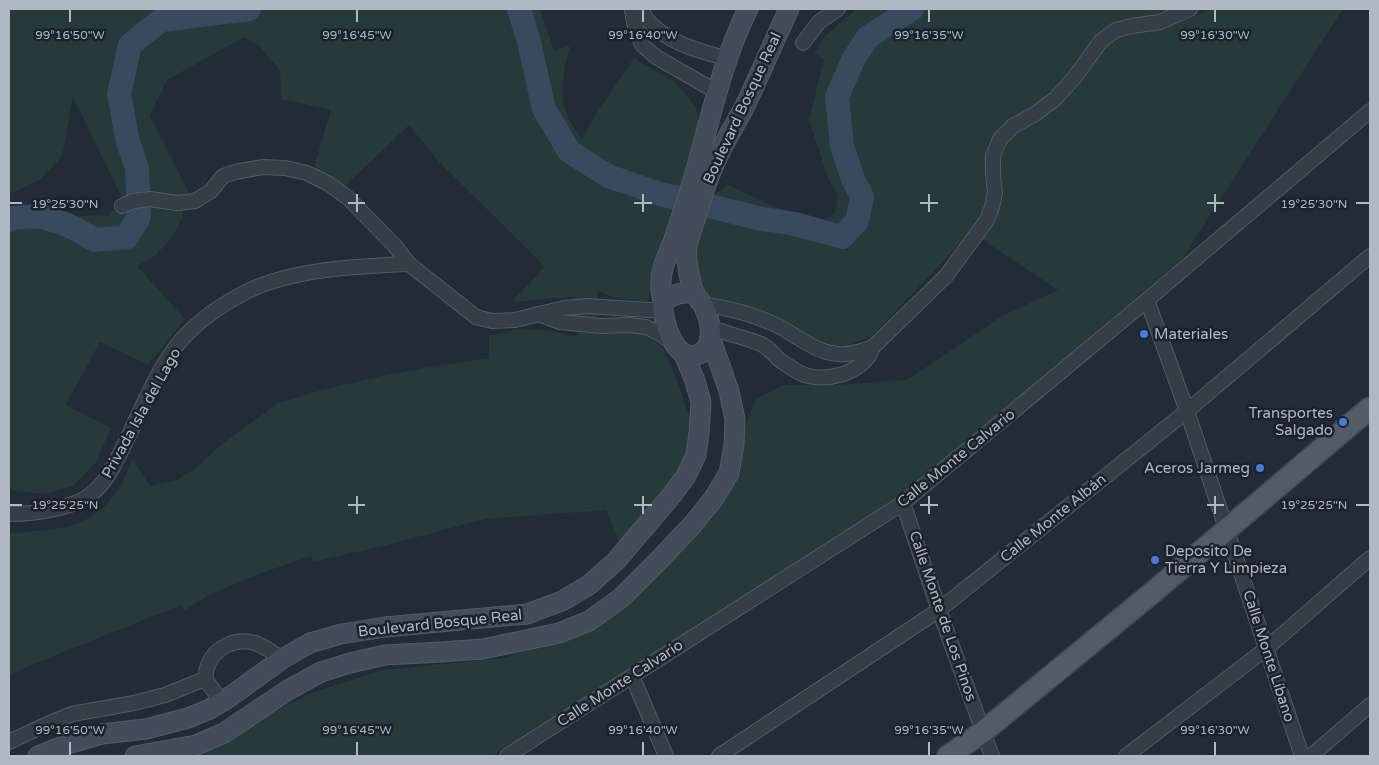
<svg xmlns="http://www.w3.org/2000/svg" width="1379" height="765" font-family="'Varela Round',sans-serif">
<rect width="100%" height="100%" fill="#222b36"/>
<g fill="#273939">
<path d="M9,9h531l14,41 16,-4c-10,39 -14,60 12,93l14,-25 38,-56 41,24 22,26 2,18 -6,30 -38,112 -7,34 -30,-3 -20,-8 -2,41 33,-1 19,3 16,16 11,25 15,44 -3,34 -16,34 -51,56 -14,-33 -121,9 -94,25 -78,18 -2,-6 -49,17 -53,22 -24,15 -4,-5 -150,60 -22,11v-143c44,-3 81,-2 109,-43 6,-9 10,-22 14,-32l18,28 27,-6 20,-13 20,-19 61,-45 40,-12 63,-15 43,-8 65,-10v-23l13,-1 15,-5 30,1 30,7 -4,-40 -62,5 34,-35 -106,-105 -30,-37 -64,61 -31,-19 17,-57 -50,-11 -1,-29 -22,-25 -14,-8 -77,43 -17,36 38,75 -6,28 -12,21 -15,16 -18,10 48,53 -37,46 -48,-23 -34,63 45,23 -15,34 -23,24 -29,8 -32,-4 -3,-6v-262l9,5 25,-1 17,-8 33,-3 16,1 13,-18 -49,-101 -11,60 -24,24 -29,13z"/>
<path d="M857,9h327l-89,30 -23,31 -32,32 -25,16 -20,20 -11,38 4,21 -6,21 -31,35 -79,83 -26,10 -26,-1 -109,-45 -16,-32 1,-31 13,-39 19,-13 54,25 41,10 12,-6 3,-18 -9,-15 -20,-61 15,-61 -9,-6 9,-16z"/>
<path d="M1210,9h133l-161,250 -281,236 -64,43 -345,218h-304l123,-63 72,-23 122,-12 74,-26 60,-38 63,-65 36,-59 7,-45 11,-26 27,-14h52l72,-5 95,-64 56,-26 -81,-54 24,-88 21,-23 84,-83 23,-12 20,-2 43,-10z"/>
</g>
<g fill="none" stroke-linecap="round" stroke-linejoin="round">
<g stroke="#39495e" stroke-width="24">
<path d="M519,9l10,33 15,67 25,42 39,25 52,18 98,24 37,6 47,13 15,-16 5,-24 -9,-18 -11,-33 -5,-49 16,-37 15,-23 44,-28"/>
<path d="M9,220l4,-2 27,-2 28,9 27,15 32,-3 12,-20 -2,-49 -9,-26 -9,-48 11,-49 31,-25 88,-11"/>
</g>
<defs>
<g id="street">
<path d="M632,9l2,14 8,22 14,12 61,35"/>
<path d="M641,9c2,4 5,10 8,13 21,22 51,29 79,37"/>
<path d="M803,43l16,-21 19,-13"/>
<path d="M122,206l11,-5 17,-2 27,4 18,-2 16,-10 12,-15 12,-4 28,-5 22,1 22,5 22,11 19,14 47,48 14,18 67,53 16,4 23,-1 49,-12 23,-2 76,5"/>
<path d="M1147,300l40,111 115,345"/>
<path d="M702,304c19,3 39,7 57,14 10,4 22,8 31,15 31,19 47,29 83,14l73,-71 41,-56 5,-13 3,-14 -2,-18v-19l7,-17 13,-13 22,-12 20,-15 19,-21 27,-37 15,-11 16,-4 28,-4 30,-13"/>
<path d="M538,314l22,8 41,4 28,-1 17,2 13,6 15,11"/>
<path d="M710,328c16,5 36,10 51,16 8,4 14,12 21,18 5,3 11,7 16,10 24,13 67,2 75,-25"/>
<path d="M903,503l36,107 53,146"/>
<path d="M9,514c25,0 67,-5 86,-23 14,-13 22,-31 30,-48 18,-36 37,-88 67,-114 15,-14 33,-26 50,-35 46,-25 116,-28 167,-30"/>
<path d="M632,676l34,80"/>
<path d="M205,679c1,-3 1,-8 2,-11 6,-20 28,-31 48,-25 10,3 19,11 27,16"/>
<path d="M205,679l17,23"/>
<path d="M9,742l36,-17 27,-11 62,-11 31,-8 40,-16"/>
<path d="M507,756l396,-253 244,-203 223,-189"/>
<path d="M719,756l220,-146 248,-199 183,-155"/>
<path d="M1126,756l141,-108 103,-90"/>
<path d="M1311,756l59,-51"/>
</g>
<g id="secondary">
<path d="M696,295c-12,-5 -24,0 -33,7 -2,17 13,66 38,51 15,-9 9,-34 3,-46 -2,-5 -7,-8 -9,-13 -5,-10 -10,-37 -8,-48 2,-10 6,-20 9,-29 6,-21 12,-41 22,-61 8,-17 18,-33 27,-50 15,-32 29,-65 44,-97"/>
<path d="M663,302c-1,-7 -3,-13 -2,-20 0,-16 8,-28 13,-43 7,-21 14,-41 20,-62 16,-57 28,-116 54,-168"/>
<path d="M38,756l30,-12 34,-10 44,-5 42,-11 22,-9 21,-13 51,-37 28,-16 31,-9 44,-7 142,-13 35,-13 27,-16 26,-23 57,-67 14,-19 10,-21 3,-22 2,-31 -6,-21 -11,-27"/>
<path d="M135,756l61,-11 28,-12 64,-43 33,-18 29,-9 35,-8 56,-3 42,-3 76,-16 30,-12 32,-23 40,-40 33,-35 20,-25 15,-25 5,-28 1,-26 -6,-28 -19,-54"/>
</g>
<path id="primary" d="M948,756l36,-25 168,-138 218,-185"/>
</defs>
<use href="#street" stroke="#535b64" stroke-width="16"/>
<use href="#secondary" stroke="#535b64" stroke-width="21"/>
<use href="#primary" stroke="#3f4650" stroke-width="24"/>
<use href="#street" stroke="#353d46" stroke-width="14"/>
<use href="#secondary" stroke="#444c59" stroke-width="19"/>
<use href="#primary" stroke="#535c66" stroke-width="21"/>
</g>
<path fill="none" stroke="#b0b8c3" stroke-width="2" d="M70,10v12M357,10v12M643,10v12M929,10v12M1215,10v12M357,194v18M643,194v18M929,194v18M1215,194v18M10,203h12M348,203h17M634,203h18M920,203h18M1207,203h17M1356,203h13M357,496v18M643,496v18M929,496v18M1215,496v18M10,505h12M348,505h17M634,505h18M920,505h18M1207,505h17M1356,505h13M70,742v13M357,742v13M643,742v13M929,742v13M1215,742v13"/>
<g fill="#3f7fe0" stroke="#1b222b" stroke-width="2">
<circle cx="1144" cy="334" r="5"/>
<circle cx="1343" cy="422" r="5"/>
<circle cx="1260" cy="468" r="5"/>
<circle cx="1155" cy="560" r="5"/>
</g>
<g text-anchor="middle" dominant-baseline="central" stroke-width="5" stroke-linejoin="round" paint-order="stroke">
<g font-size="15" fill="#b0b8c3" stroke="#1b222b">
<text transform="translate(742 108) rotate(-65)">Boulevard Bosque Real</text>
<text transform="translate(141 413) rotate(-61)">Privada Isla del Lago</text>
<text transform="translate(956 458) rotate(-39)">Calle Monte Calvario</text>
<text transform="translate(1053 518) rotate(-39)">Calle Monte Albán</text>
<text transform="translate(943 616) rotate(71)">Calle Monte de Los Pinos</text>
<text transform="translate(440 623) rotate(-6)">Boulevard Bosque Real</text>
<text transform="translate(1269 656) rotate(72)">Calle Monte Líbano</text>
<text transform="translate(620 683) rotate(-33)">Calle Monte Calvario</text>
</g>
<g font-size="15" fill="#b0b8c3" stroke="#1b222b" text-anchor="start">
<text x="1154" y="334">Materiales</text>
<text x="1333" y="413" text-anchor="end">Transportes<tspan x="1333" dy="17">Salgado</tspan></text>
<text x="1250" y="468" text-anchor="end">Aceros Jarmeg</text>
<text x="1165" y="551">Deposito De<tspan x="1165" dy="17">Tierra Y Limpieza</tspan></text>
</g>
</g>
<g font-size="12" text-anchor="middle" fill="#b0b8c3" stroke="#1b222b" stroke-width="5" stroke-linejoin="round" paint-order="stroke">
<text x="70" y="39">99°16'50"W</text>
<text x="357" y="39">99°16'45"W</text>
<text x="643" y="39">99°16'40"W</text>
<text x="929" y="39">99°16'35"W</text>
<text x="1215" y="39">99°16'30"W</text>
<text x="65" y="208">19°25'30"N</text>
<text x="1314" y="208">19°25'30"N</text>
<text x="65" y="509">19°25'25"N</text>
<text x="1314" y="509">19°25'25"N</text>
<text x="70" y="734">99°16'50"W</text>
<text x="357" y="734">99°16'45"W</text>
<text x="643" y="734">99°16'40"W</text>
<text x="929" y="734">99°16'35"W</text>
<text x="1215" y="734">99°16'30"W</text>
</g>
<rect width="1379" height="765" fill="none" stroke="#b0b8c3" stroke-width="20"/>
</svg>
